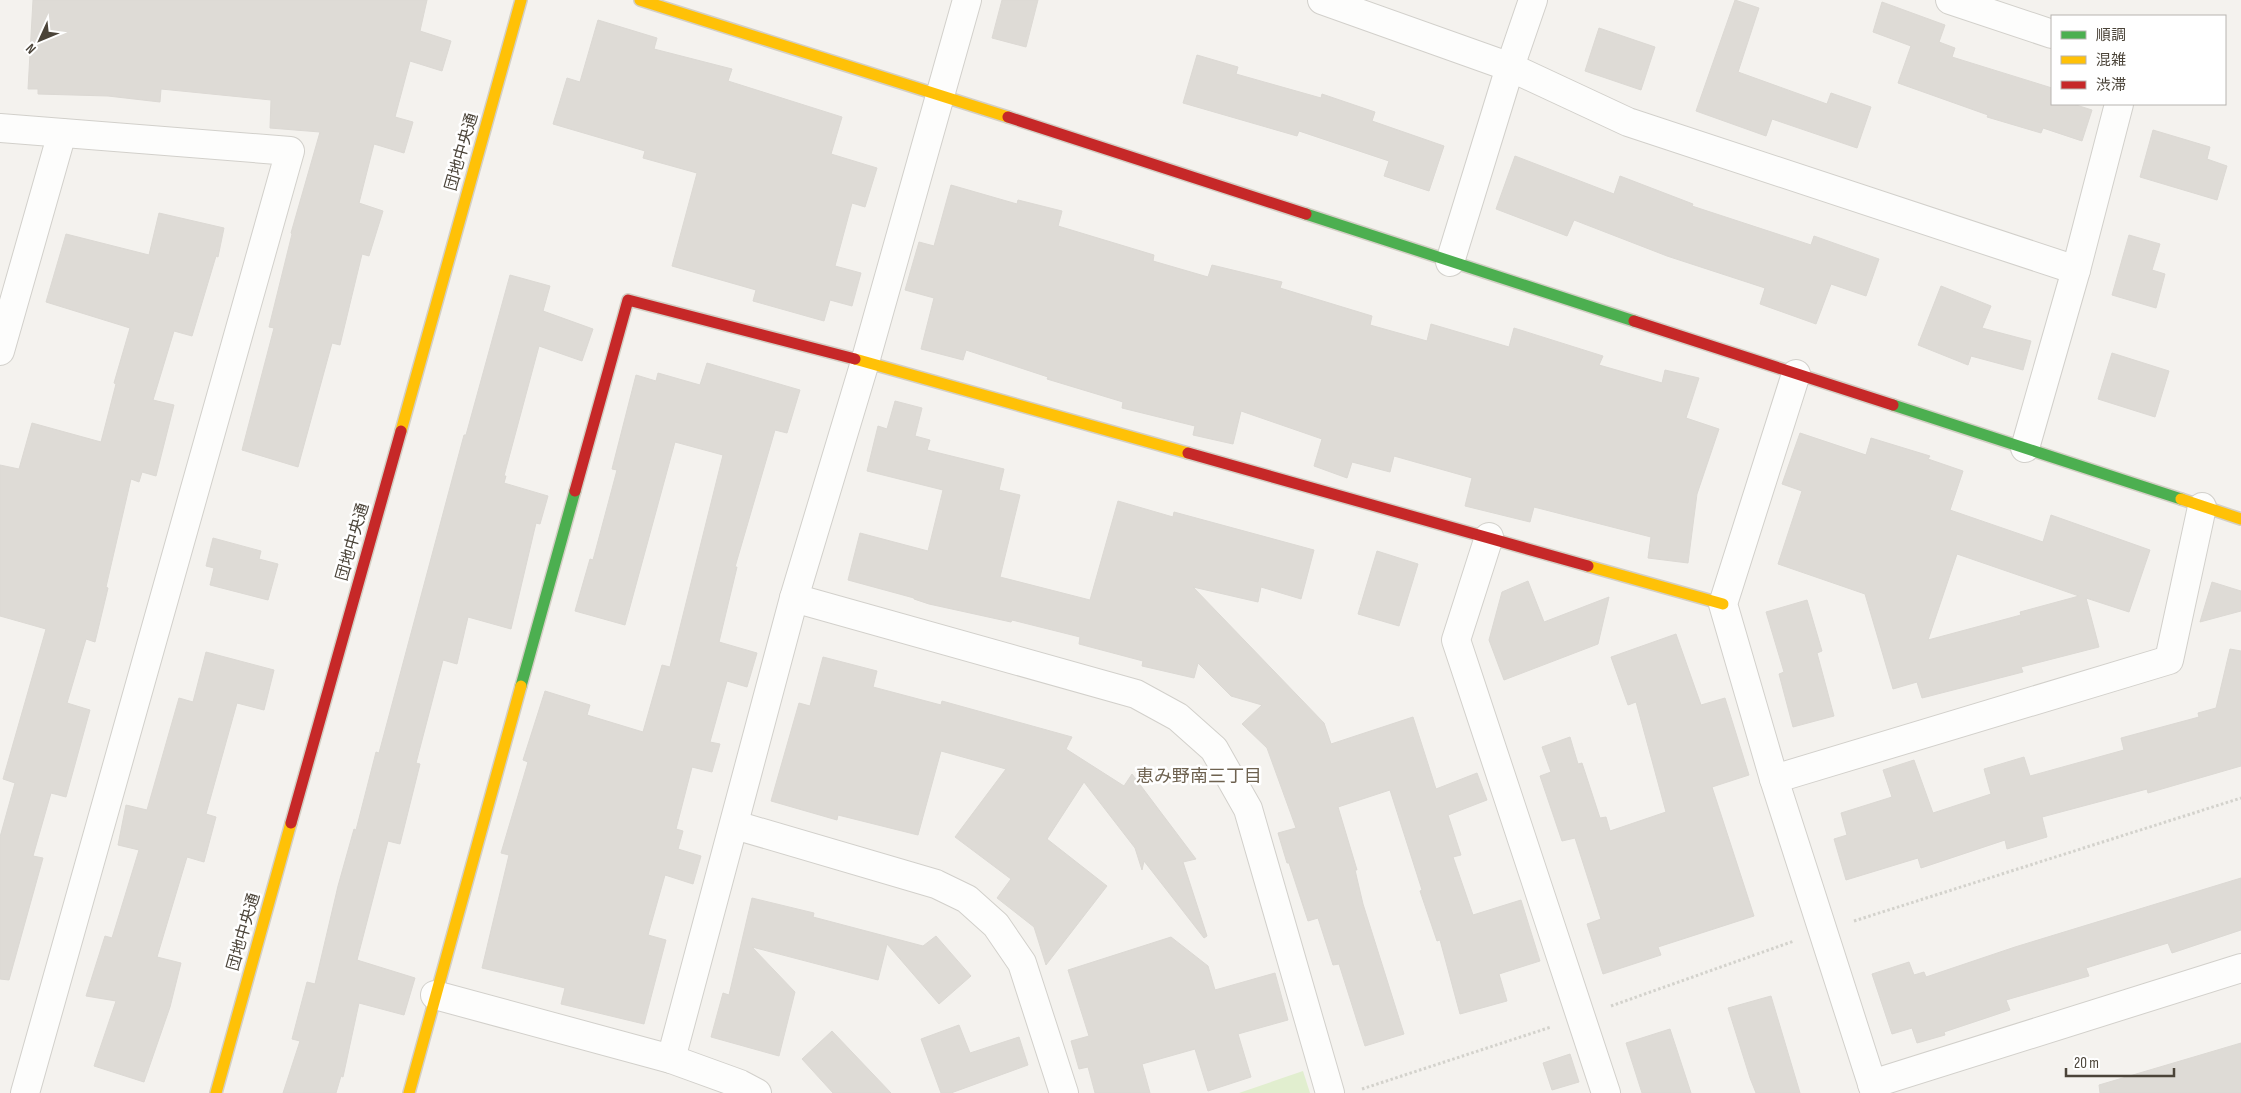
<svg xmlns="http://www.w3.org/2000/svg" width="2241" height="1093" font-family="'Sofia Sans Condensed','Noto Sans JP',sans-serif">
<rect width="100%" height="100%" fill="#f4f2ee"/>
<path fill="#e1eecf" d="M1303,1071l7,22h-71z"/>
<g fill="#dedbd6" stroke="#dcd9d4" fill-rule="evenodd">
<path d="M33,0h394l-7,31 31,10 -9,30 -32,-10 -15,56 18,5 -9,31 -30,-9 -15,59 24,8 -14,45 -7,-2 -22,91 -8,-2 -34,124 -56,-17 32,-122 -5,-1 23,-93 -1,-1 29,-101 -50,-4 1,-28 -110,-11 -1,13 -52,-6 -70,-2v-5h-10z"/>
<path d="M1002,0h36l-12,47 -34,-9z"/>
<path d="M1735,0l24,8 -21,64 89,32 4,-11 40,14 -14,41 -85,-29 -6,17 -70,-25z"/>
<path d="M1882,2l63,23 -6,17 16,6 -3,9 100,31v16h21l19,6 -10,31 -39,-13 -2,5 -54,-16 1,-2 -90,-32 13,-37 -38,-14z"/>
<path d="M598,20l59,18 -3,11 78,20 -4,12 114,36 -11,37 46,14 -12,39 -13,-4 -17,63 26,7 -9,33 -22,-6 -6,21 -71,-20 3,-11 -84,-24 25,-93 -54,-15 2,-7 -92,-27 14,-46 13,4z"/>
<path d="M1599,28l56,19 -14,43 -56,-19z"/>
<path d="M1197,55l41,12 -2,7 85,24 1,-4 53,18 -3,9 72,25 -15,45 -45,-15 5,-15 -90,-30 -2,5 -114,-33z"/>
<path d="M2153,130l57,17 -3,12 20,7 -10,34 -77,-23z"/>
<path d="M1515,156l99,38 6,-18 73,28 -1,2 119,39 3,-9 65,23 -13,37 -35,-12 -15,40 -56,-20 5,-16 -98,-32 -93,-36 -7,16 -71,-27z"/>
<path d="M951,185l66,19 1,-4 44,11 -4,15 96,29 -1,6 55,16 4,-12 70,17 -2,6 92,28 -2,9 57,16 4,-17 78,23 5,-19 89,28 -4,9 63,18 3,-13 34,8 -13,40 33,11 -22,65 -9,69 -40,-5 3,-21 -117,-30 -4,15 -65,-16 7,-28 -78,-22 -4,16 -38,-10 -5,16 -33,-12 8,-27 -81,-28 -8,33 -40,-9 2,-9 -73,-18 1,-6 -76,-23 1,-2 -82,-27 -3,10 -42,-11 13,-51 -29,-8 14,-48 15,4z"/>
<path d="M159,213l65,15 -6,29 -2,-1 -24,80 -18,-5 -21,69 21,5 -18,71 -14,-4 -3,10 -8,-3 -25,108 2,1 -13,54 -9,-3 -19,64 23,7 -24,87 -15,-4 -18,63 10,2 -34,122 -9,-1v-142l15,-54 -12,-4 43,-150 -46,-13v-151l19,4 13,-46 69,19 15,-58 -2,-1 16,-55 -84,-26 20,-68 83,21z"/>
<path d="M2129,235l31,9 -8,26 13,4 -9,34 -44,-13z"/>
<path d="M510,275l40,11 -7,25 50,18 -11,32 -43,-15 -35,130h2l-2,7 44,13 -8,28 -4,-1 -25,106 -43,-12 -11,47 -14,-4 -27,103 4,1 -20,80 -12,-3 -31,119 58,18 -11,37 -45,-12 -16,74 -2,-1 -5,17h-53l17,-52 -8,-2 15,-57 8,2 23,-98 16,-57 2,1 20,-78 3,1 85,-318h2z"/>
<path d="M1941,286l50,20 -9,22 49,13 -8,29 -52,-14 -3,9 -50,-20z"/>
<path d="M2112,353l57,18 -14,46 -57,-18z"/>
<path d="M707,363l93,27 -13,43 -12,-3 -40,137h2l-18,75 38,11 -10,34 -20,-6 -17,61 10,2 -8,28 -20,-5 -16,62 7,2 -5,18 23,7 -8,28 -28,-9 -17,60 18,5 -22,84 -83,-20 4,-16 -83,-20 27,-113 -8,-2 27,-91 -5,-2 22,-69 45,14 -3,10 56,17 19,-67 8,2 53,-212 -48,-13 -50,183 -50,-14 15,-52 3,1 24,-90 -5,-1 24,-94 20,6 2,-8 42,12z"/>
<path d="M895,401l27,7 -7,28 15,4 -3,10 77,19 -5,21 21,5 -20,82 90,23 28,-99 55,16 1,-5 140,38 -13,49 -40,-12 -3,15 -65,-15 131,136 7,21 82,-27 23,72 41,-16 10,27 -39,15 13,40 -8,2 20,58 48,-15 19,61 -41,13 8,27 -47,13 -20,-74 -3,1 -17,-50 2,-1 -32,-100 -52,17 19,63h-2l8,34 41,130 -39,12 -26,-82 -6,1 -15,-47 -10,3 -19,-58h-2l-9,-30 18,-5 -29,-80 -25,-24 20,-19 -31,-9 -33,-33 -4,15 -52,-12 1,-5 -64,-17 1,-7 -68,-17 -1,2 -82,-18 -15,-5v-1l-66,-18 12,-47 68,18 15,-61 -76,-19 11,-45 9,3z"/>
<path d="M1800,433l66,22 5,-17 59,18 -2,3 35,12 -13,39 93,32 8,-27 99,35 -21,62 -43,-14 13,49 -78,20 2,5 -101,26 -5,-16 -24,7 -28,-95 -87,-30 24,-73 -20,-7zM1957,554l122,42 -59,16 1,3 -93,25z"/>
<path d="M213,538l48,13 -2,8 19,5 -10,36 -58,-15 4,-17 -8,-2z"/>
<path d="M1377,551l41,13 -19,62 -41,-12z"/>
<path d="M1528,581l16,41 65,-25 -11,47 -94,36 -15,-40 13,-48z"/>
<path d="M2212,582l29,9v20l-41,11z"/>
<path d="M1807,600l15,51 -5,2 17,63 -41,11 -14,-53 5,-2 -18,-60z"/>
<path d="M1676,634l25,71 24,-7 24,77 -37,12 42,129 -96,31 3,8 -58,19 -16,-50 14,-5 -26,-81 -13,3 -22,-65 11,-4 -9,-25 28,-10 8,27 4,-1 18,55 6,-1 4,14 56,-19 -30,-110 -8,3 -17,-48z"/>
<path d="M2230,649l11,2v115l-93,27 -1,-4 -105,28 5,20 -40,12 -2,-9 -84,28 -3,-10 -72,22 -12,-41 13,-4 -6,-22 51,-16 -9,-27 31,-10 19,53 58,-19 -7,-25 40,-12 6,19 94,-26 -3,-12 78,-21 -1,-4 18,-5z"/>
<path d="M206,652l68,18 -10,40 -27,-7 -31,111 10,3 -12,45 -17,-5 -30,100 24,6 -11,44 -26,75 -50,-16 22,-65 -30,-5 19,-60 7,2 27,-88 -21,-5 8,-40 21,5 32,-112 14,4z"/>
<path d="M823,657l54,14 -4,16 68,18 1,-4 130,36 -6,12 58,37 8,-12 64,85 -13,3 24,74 -3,2 -60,-77 -2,9 -7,-22 -51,-66 -37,57 60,47 -61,79 -12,-38 -37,-29 14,-19 -56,-42 51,-68 -65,-18 -23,84 -80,-20 -1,5 -66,-19 28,-98 11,3z"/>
<path d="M2241,878v52l-69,23 -4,-10 -82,25 3,8 -83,24 4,10 -66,22 1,3 -28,8 -5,-15 -20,6 -20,-60 37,-12 5,13 10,-3 2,5 89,-30z"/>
<path d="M752,898l62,15 -1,4 110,29 13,-10 35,40 -32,28 -52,-60 -9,36 -126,-33 43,45 -16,64 -68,-19 12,-44 6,2z"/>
<path d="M1171,937l37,29 7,24 60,-17 13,47 -50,14 13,43 -43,14 -13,-42 -53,15 8,29h-55l-7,-26 -9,2 -8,-28 18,-5 -21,-66z"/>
<path d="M1771,996l29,97h-44l-6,-15 -22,-70z"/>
<path d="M959,1025l11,28 49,-16 9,28 -77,28h-10l-20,-54z"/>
<path d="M1670,1029l21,64h-49l-16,-50z"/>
<path d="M832,1031l59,62h-58l-31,-34z"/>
<path d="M2241,1043v50h-141l-1,-8z"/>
<path d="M1570,1054l9,28 -27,8 -9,-27z"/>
</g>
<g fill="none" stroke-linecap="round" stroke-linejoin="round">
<defs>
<g id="street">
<path d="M1322,0l188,67 118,55 448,148"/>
<path d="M1950,0l102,34"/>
<path d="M0,128l290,23 -265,942"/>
<path d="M1450,262l60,-195 23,-67"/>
<path d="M0,351l62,-218"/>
<path d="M1796,374l-73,230 51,175 101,314"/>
<path d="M2025,448l51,-178 43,-166"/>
<path d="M1489,537l-33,103 150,453"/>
<path d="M794,598l342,96 42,23 36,32 34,60 82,284"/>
<path d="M1774,779l395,-119 33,-153"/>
<path d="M735,825l201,59 31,15 29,26 26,38 42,130"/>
<path d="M435,995l236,64 69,25 17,9"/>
<path d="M671,1059l123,-461 71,-236 102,-362"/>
<path d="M1872,1084l369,-116"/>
</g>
<g id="fast">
<path d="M1306,214l328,107"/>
<path d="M1893,405l288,94"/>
<path d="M521,686l54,-195"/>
</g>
<g id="slow">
<path d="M640,0l368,117"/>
<path d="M855,359l333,94"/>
<path d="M401,431l120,-431"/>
<path d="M2181,499l60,20"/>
<path d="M1588,566l135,38"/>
<path d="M216,1093l75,-270"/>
<path d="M409,1093l112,-407"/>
</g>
<g id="jam">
<path d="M1008,117l298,97"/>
<path d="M1634,321l259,84"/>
<path d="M1188,453l400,113"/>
<path d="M575,491l53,-191 227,59"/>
<path d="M291,823l110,-392"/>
</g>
</defs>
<use href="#street" stroke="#d2d0cb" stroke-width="30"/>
<use href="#fast" stroke="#d3cfc5" stroke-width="14"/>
<use href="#slow" stroke="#d3cfc5" stroke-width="14"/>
<use href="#jam" stroke="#d3cfc5" stroke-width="14"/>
<g stroke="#d3d2cc" stroke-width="3" stroke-dasharray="2.5 2.5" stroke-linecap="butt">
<path d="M1854,921l387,-123"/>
<path d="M1611,1006l183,-65"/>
<path d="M1362,1089l189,-62"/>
</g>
<use href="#street" stroke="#fdfdfc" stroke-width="28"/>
<use href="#fast" stroke="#4caf50" stroke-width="11"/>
<use href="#slow" stroke="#ffc107" stroke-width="11"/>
<use href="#jam" stroke="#c62828" stroke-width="11"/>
</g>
<g text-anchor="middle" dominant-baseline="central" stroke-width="5" stroke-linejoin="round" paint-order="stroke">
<g font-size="16" fill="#4b4439" stroke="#fff">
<text transform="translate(462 152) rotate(-74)">団地中央通</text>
<text transform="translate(353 542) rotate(-74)">団地中央通</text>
<text transform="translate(244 932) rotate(-74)">団地中央通</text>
</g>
<g font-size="18" fill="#6e6250" stroke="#fff">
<text x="1199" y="776">恵み野南三丁目</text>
</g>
</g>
<rect x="2051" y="15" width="175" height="90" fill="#ffffff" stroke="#b7b4b0"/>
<rect x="2061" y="31" width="25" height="8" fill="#4caf50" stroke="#b7b4b0"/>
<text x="2096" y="40" font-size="15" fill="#4b4439">順調</text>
<rect x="2061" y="56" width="25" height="8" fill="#ffc107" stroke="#b7b4b0"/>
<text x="2096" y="65" font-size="15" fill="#4b4439">混雑</text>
<rect x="2061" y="81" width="25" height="8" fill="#c62828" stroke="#b7b4b0"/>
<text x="2096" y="90" font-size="15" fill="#4b4439">渋滞</text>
<g transform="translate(40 40) rotate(226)" stroke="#ffffff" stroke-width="4" paint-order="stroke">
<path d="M0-4L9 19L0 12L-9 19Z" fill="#4b4439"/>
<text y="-8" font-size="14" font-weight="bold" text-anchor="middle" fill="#4b4439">N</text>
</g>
<path d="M2066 1068v8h108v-8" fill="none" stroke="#4b4439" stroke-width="2.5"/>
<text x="2074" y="1068" font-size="15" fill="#4b4439" stroke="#ffffff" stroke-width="4" paint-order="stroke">20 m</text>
</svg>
